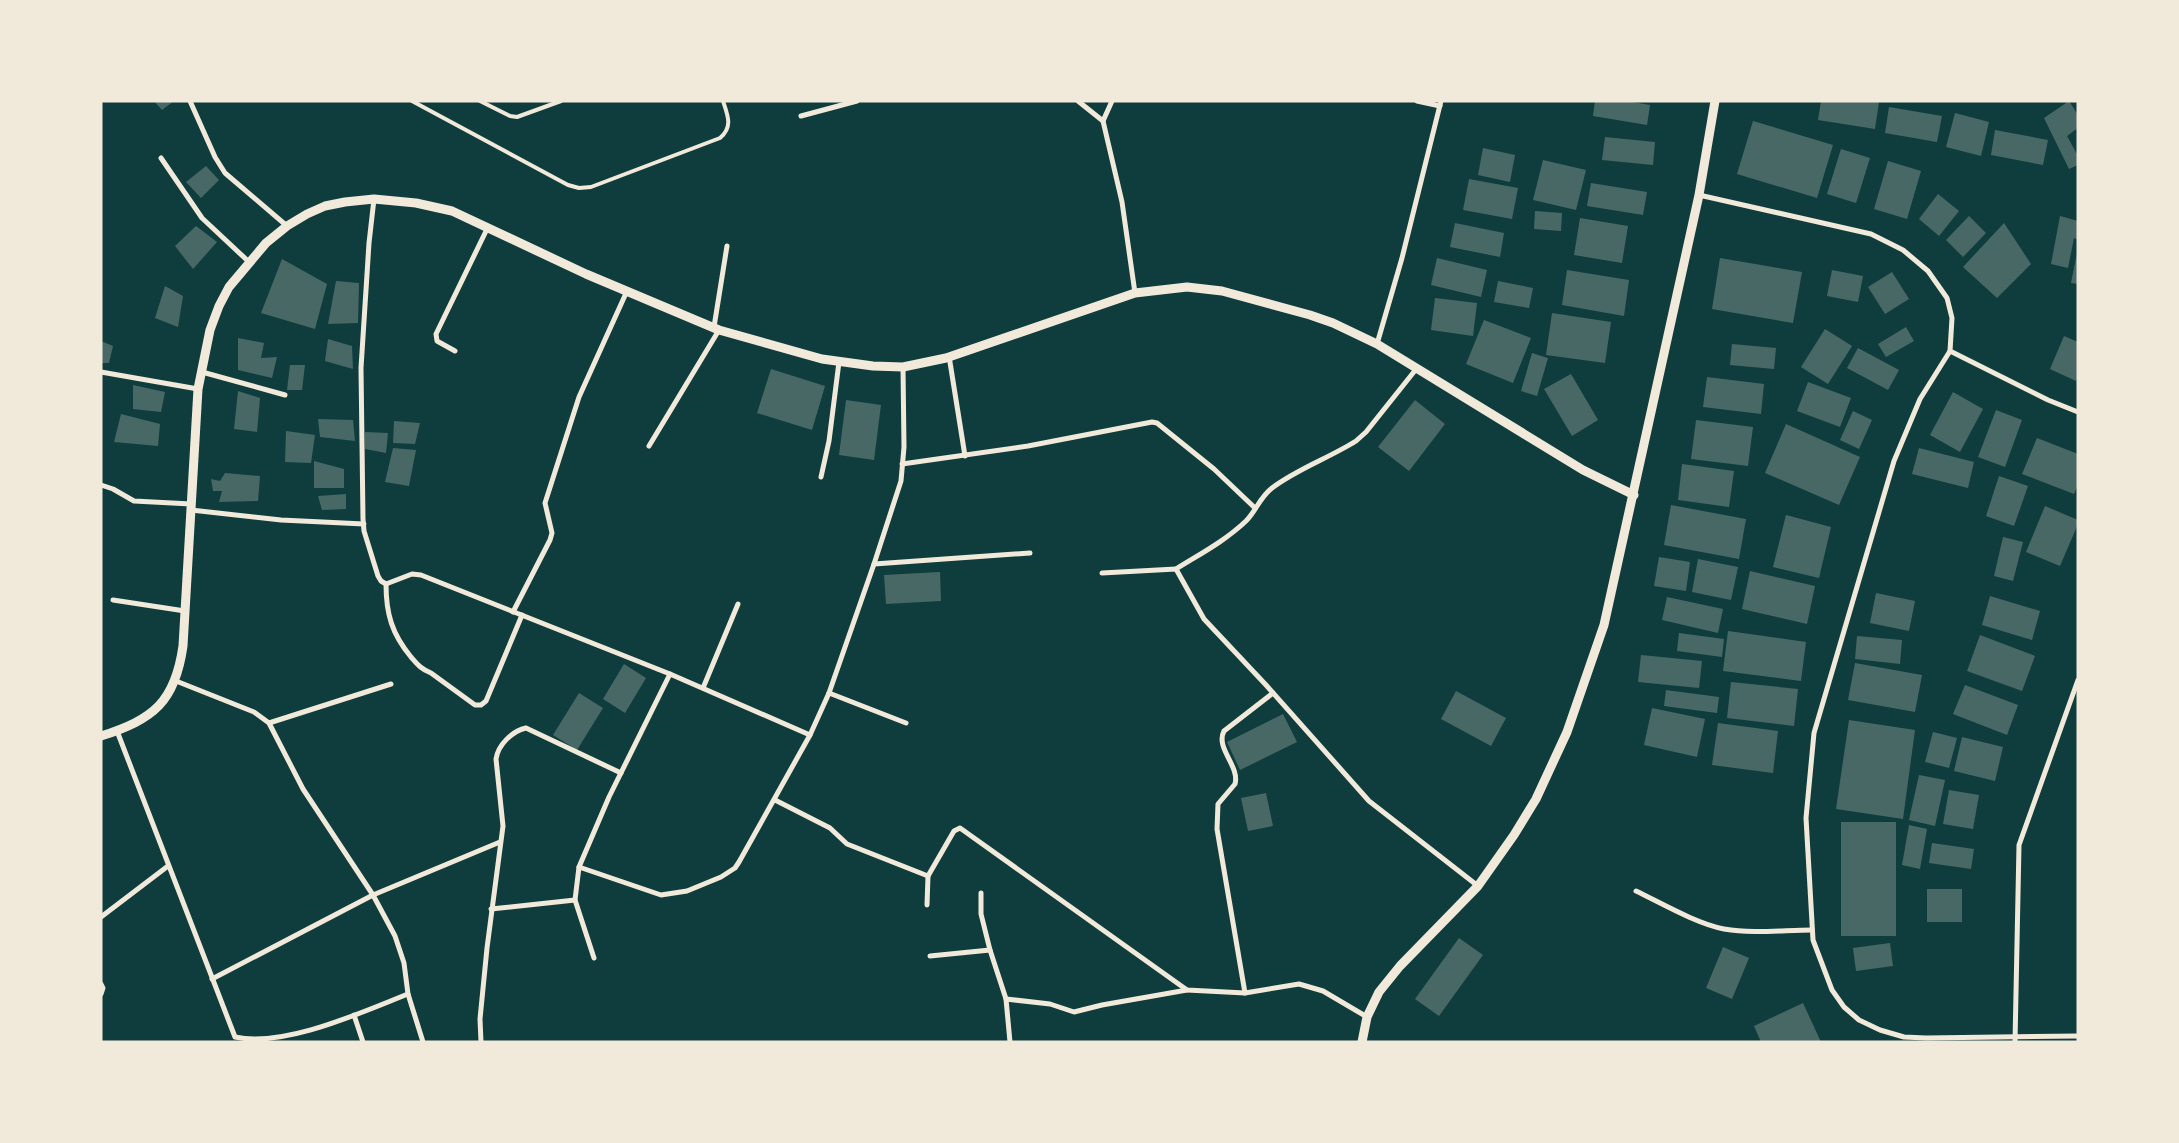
<svg xmlns="http://www.w3.org/2000/svg" width="2179" height="1143" font-family="Cabin,sans-serif">
<rect width="100%" height="100%" fill="#0f3d3e"/>
<g fill="#486865">
<path d="M154,101h20l-12,9z"/>
<path d="M1595,101h32l23,4 -3,20 -54,-9z"/>
<path d="M1821,101l58,1 -4,27 -57,-9z"/>
<path d="M2069,101l9,14v13l-11,8 11,20v9l-9,4 -25,-51z"/>
<path d="M1889,107l53,9 -5,26 -52,-9z"/>
<path d="M1955,113l34,9 -8,34 -35,-9z"/>
<path d="M1753,121l80,24 -16,53 -80,-24z"/>
<path d="M1995,130l53,10 -5,25 -52,-10z"/>
<path d="M1605,137l50,5 -2,23 -51,-5z"/>
<path d="M1483,148l32,7 -5,27 -32,-7z"/>
<path d="M1841,149l29,9 -14,45 -29,-9z"/>
<path d="M1543,160l43,10 -10,40 -43,-10z"/>
<path d="M1888,161l33,10 -14,48 -33,-10z"/>
<path d="M206,166l13,14 -18,18 -15,-16z"/>
<path d="M1469,179l49,9 -6,31 -49,-9z"/>
<path d="M1591,183l56,9 -4,23 -56,-9z"/>
<path d="M1938,194l21,17 -20,25 -20,-17z"/>
<path d="M1535,211l27,2 -1,18 -27,-2z"/>
<path d="M1969,216l17,17 -23,24 -17,-17z"/>
<path d="M2060,216l18,5v19l-4,-2 -6,30 -17,-4z"/>
<path d="M1580,218l48,8 -6,37 -48,-8z"/>
<path d="M1455,223l49,10 -4,24 -50,-10z"/>
<path d="M2004,223l27,41 -34,34 -34,-31z"/>
<path d="M196,226l21,16 -24,27 -18,-23z"/>
<path d="M2077,253h1v31l-7,-1z"/>
<path d="M1437,258l50,12 -6,27 -50,-12z"/>
<path d="M1720,258l82,14 -9,51 -81,-14z"/>
<path d="M282,259l45,25 -12,45 -54,-16z"/>
<path d="M1567,270l62,10 -5,36 -62,-11z"/>
<path d="M1832,270l31,6 -5,26 -31,-6z"/>
<path d="M1892,272l17,27 -24,15 -17,-27z"/>
<path d="M336,281l23,2 -1,40 -30,1z"/>
<path d="M1498,281l35,7 -4,20 -35,-6z"/>
<path d="M165,286l18,10 -5,31 -23,-9z"/>
<path d="M1435,298l42,5 -4,33 -42,-6z"/>
<path d="M1552,313l59,9 -6,41 -59,-8z"/>
<path d="M1484,320l47,18 -18,45 -47,-19z"/>
<path d="M1906,327l8,14 -28,16 -8,-13z"/>
<path d="M1825,329l27,17 -24,38 -27,-17z"/>
<path d="M2064,336l14,6v34l-2,5 -26,-12z"/>
<path d="M238,338l26,5 -3,15 16,-1 -5,21 -34,-8z"/>
<path d="M328,339l24,7 1,23 -28,-8z"/>
<path d="M101,341l12,5 -4,17h-8z"/>
<path d="M1732,344l44,4 -2,21 -44,-4z"/>
<path d="M1858,348l41,22 -11,20 -41,-22z"/>
<path d="M1532,353l16,5 -11,38 -16,-5z"/>
<path d="M290,365h15l-3,25h-15z"/>
<path d="M771,369l54,17 -13,44 -55,-17z"/>
<path d="M1571,374l27,46 -26,16 -28,-47z"/>
<path d="M1707,377l57,7 -3,30 -58,-7z"/>
<path d="M1808,382l43,16 -11,29 -43,-16z"/>
<path d="M133,385l32,7 -4,20 -28,-3z"/>
<path d="M238,391l22,7 -3,34 -23,-3z"/>
<path d="M1953,392l30,17 -23,43 -30,-17z"/>
<path d="M846,400l35,5 -7,55 -35,-5z"/>
<path d="M1415,400l30,24 -36,47 -31,-24z"/>
<path d="M1996,410l26,10 -17,47 -27,-10z"/>
<path d="M1853,411l19,9 -13,29 -19,-9z"/>
<path d="M121,414l39,10 -2,22 -44,-4z"/>
<path d="M318,419l35,1 2,21 -35,-4z"/>
<path d="M1696,420l57,7 -5,39 -57,-7z"/>
<path d="M394,421l26,2 -5,21 -22,-1z"/>
<path d="M1786,424l74,33 -21,48 -74,-32z"/>
<path d="M286,431l29,4 -4,28 -26,-1z"/>
<path d="M365,432l23,1 -2,20 -21,-4z"/>
<path d="M2037,438l41,16v31l-4,9 -52,-20z"/>
<path d="M393,448l23,2 -7,36 -24,-4z"/>
<path d="M1919,448l55,14 -6,26 -56,-14z"/>
<path d="M314,461l30,8v19h-30z"/>
<path d="M1682,464l52,7 -5,36 -51,-7z"/>
<path d="M225,473l35,3 -2,25 -39,1 3,-11h-9l-2,-12 9,2z"/>
<path d="M1999,476l29,10 -14,40 -28,-10z"/>
<path d="M346,494v15l-24,1 -4,-14z"/>
<path d="M1671,505l75,14 -7,40 -75,-14z"/>
<path d="M2045,506l33,14v4l-18,42 -34,-14z"/>
<path d="M1786,515l45,12 -12,51 -46,-11z"/>
<path d="M2003,537l20,5 -10,39 -19,-5z"/>
<path d="M1659,557l31,5 -4,29 -32,-5z"/>
<path d="M1698,559l40,8 -7,33 -39,-8z"/>
<path d="M1750,571l65,15 -8,38 -65,-15z"/>
<path d="M940,572l1,29 -55,3 -2,-29z"/>
<path d="M1876,593l39,8 -6,30 -39,-8z"/>
<path d="M1990,596l50,15 -8,29 -50,-15z"/>
<path d="M1667,597l56,12 -5,24 -56,-13z"/>
<path d="M1728,631l78,11 -5,39 -78,-10z"/>
<path d="M1679,633l45,6 -2,18 -45,-6z"/>
<path d="M1980,635l55,21 -13,35 -55,-20z"/>
<path d="M1857,636l45,4 -2,24 -45,-5z"/>
<path d="M1641,655l61,6 -3,27 -61,-6z"/>
<path d="M1855,663l67,12 -7,37 -67,-12z"/>
<path d="M624,664l22,14 -21,35 -22,-14z"/>
<path d="M1731,682l67,7 -4,37 -67,-8z"/>
<path d="M1965,685l53,20 -11,30 -54,-21z"/>
<path d="M1666,690l53,7 -2,16 -53,-7z"/>
<path d="M1456,691l50,27 -15,28 -50,-27z"/>
<path d="M579,693l24,15 -26,42 -24,-15z"/>
<path d="M1652,708l53,11 -8,38 -53,-12z"/>
<path d="M1283,714l14,28 -57,28 -13,-28z"/>
<path d="M1849,720l66,10 -12,89 -67,-10z"/>
<path d="M1718,723l60,8 -5,42 -61,-8z"/>
<path d="M1933,732l24,6 -8,30 -24,-6z"/>
<path d="M1962,737l41,10 -8,34 -41,-10z"/>
<path d="M1919,775l26,5 -10,46 -26,-6z"/>
<path d="M1949,790l30,5 -6,34 -30,-5z"/>
<path d="M1266,793l7,33 -25,5 -7,-33z"/>
<rect x="1841" y="822" width="55" height="114"/>
<path d="M1909,825l18,4 -7,40 -18,-4z"/>
<path d="M1932,843l42,6 -3,20 -42,-6z"/>
<rect x="1927" y="889" width="35" height="33"/>
<path d="M1459,938l24,17 -44,61 -24,-17z"/>
<path d="M1890,943l3,23 -37,5 -3,-23z"/>
<path d="M1723,947l26,11 -17,41 -26,-11z"/>
<path d="M1803,1003l18,39h-60l-7,-16z"/>
</g>
<g fill="none" stroke-linecap="round" stroke-linejoin="round">
<g stroke="#f1e9da" stroke-width="4">
<path d="M412,101l156,84 11,3 12,-1 129,-49c13,-11 8,-22 3,-37"/>
<path d="M480,101l30,15 7,1 44,-16"/>
</g>
<g stroke="#f1e9da" stroke-width="5">
<path d="M190,101l25,56 10,16 62,53"/>
<path d="M1078,101l25,20 9,-20"/>
<path d="M1417,101l23,5"/>
<path d="M801,116l56,-15"/>
<path d="M1103,121l19,81 13,91"/>
<path d="M161,158l41,60 47,44"/>
<path d="M1699,195l172,39 32,16 25,21 19,27 5,20 -2,33 98,49 30,12"/>
<path d="M374,199l-5,44 -8,125 2,151 1,12 14,45 3,5 5,3c0,30 6,50 25,73 7,8 10,12 20,16l44,32h6l5,-4 36,-86"/>
<path d="M714,327l13,-81"/>
<path d="M1377,344l25,-86 39,-157"/>
<path d="M455,351l-18,-10 -1,-7 52,-107"/>
<path d="M1950,351l-30,48 -26,62 -80,272 -8,85 7,122 19,50 12,17 15,13 21,10 24,7 22,1 152,-2"/>
<path d="M949,356l16,100"/>
<path d="M101,372l97,17"/>
<path d="M202,372l83,23"/>
<path d="M649,446l70,-116"/>
<path d="M902,464l126,-18 124,-24 5,1 57,46 41,39"/>
<path d="M821,477l8,-36 10,-79"/>
<path d="M101,485l12,4 21,12 57,3"/>
<path d="M191,510l90,10 83,4"/>
<path d="M874,564l156,-11"/>
<path d="M1176,569c24,-15 49,-28 70,-48 10,-10 14,-24 26,-33 25,-19 57,-30 84,-47l10,-9 51,-64"/>
<path d="M1102,573l74,-4 28,50 62,66 103,116 109,85"/>
<path d="M386,584l26,-10 9,1 249,99 140,61"/>
<path d="M113,600l72,11"/>
<path d="M513,612l37,-72 2,-7 -7,-30 34,-106 48,-106"/>
<path d="M703,688l35,-84"/>
<path d="M829,693l77,30"/>
<path d="M269,723l122,-39"/>
<path d="M117,731l118,306c49,11 127,-25 173,-43l-4,-31 -9,-27 -22,-41 -70,-106 -34,-66 -15,-11 -78,-31"/>
<path d="M775,800l55,28 17,16 81,32"/>
<path d="M579,867l82,28 26,-4 34,-14 14,-9 4,-6 71,-127 19,-42 45,-129 27,-83 3,-34 -1,-80"/>
<path d="M1636,891c25,12 61,33 88,38 29,5 60,1 88,1"/>
<path d="M981,893v21l9,36"/>
<path d="M927,905l1,-29 26,-45 6,-3 227,162 58,3 54,-9 24,7 44,26"/>
<path d="M491,909l84,-9"/>
<path d="M101,917l67,-51"/>
<path d="M930,956l60,-6 16,49 4,43"/>
<path d="M594,958l-19,-58 4,-33 30,-70 61,-123"/>
<path d="M212,979l161,-84 127,-53"/>
<path d="M101,984l2,4 -2,6"/>
<path d="M1245,993l-28,-164 1,-25 17,-20c5,-18 -20,-36 -11,-53l49,-38"/>
<path d="M408,994l15,48"/>
<path d="M1006,999l44,5 24,8 28,-7 85,-15"/>
<path d="M354,1015l9,27"/>
<path d="M481,1042l-1,-23 7,-71 16,-122 -7,-67c2,-14 16,-28 30,-31l95,45"/>
<path d="M2015,1042l4,-197 59,-165"/>
</g>
<g stroke="#f1e9da" stroke-width="9">
<path d="M101,736c53,-17 74,-34 82,-90l15,-257 12,-59 9,-24 10,-19 37,-44 21,-17 20,-12 18,-8 20,-4 29,-3 42,4 36,8 134,63 133,56 103,29 51,7 30,1 43,-9 189,-65 52,-6 35,4 88,24 23,8 44,21 206,126 51,25"/>
<path d="M1362,1042l5,-25 12,-25 21,-26 78,-80 36,-51 22,-36 31,-67 37,-107 95,-430 16,-94"/>
</g>
</g>
<rect width="2179" height="1143" fill="none" stroke="#f1e9da" stroke-width="205"/>
</svg>
